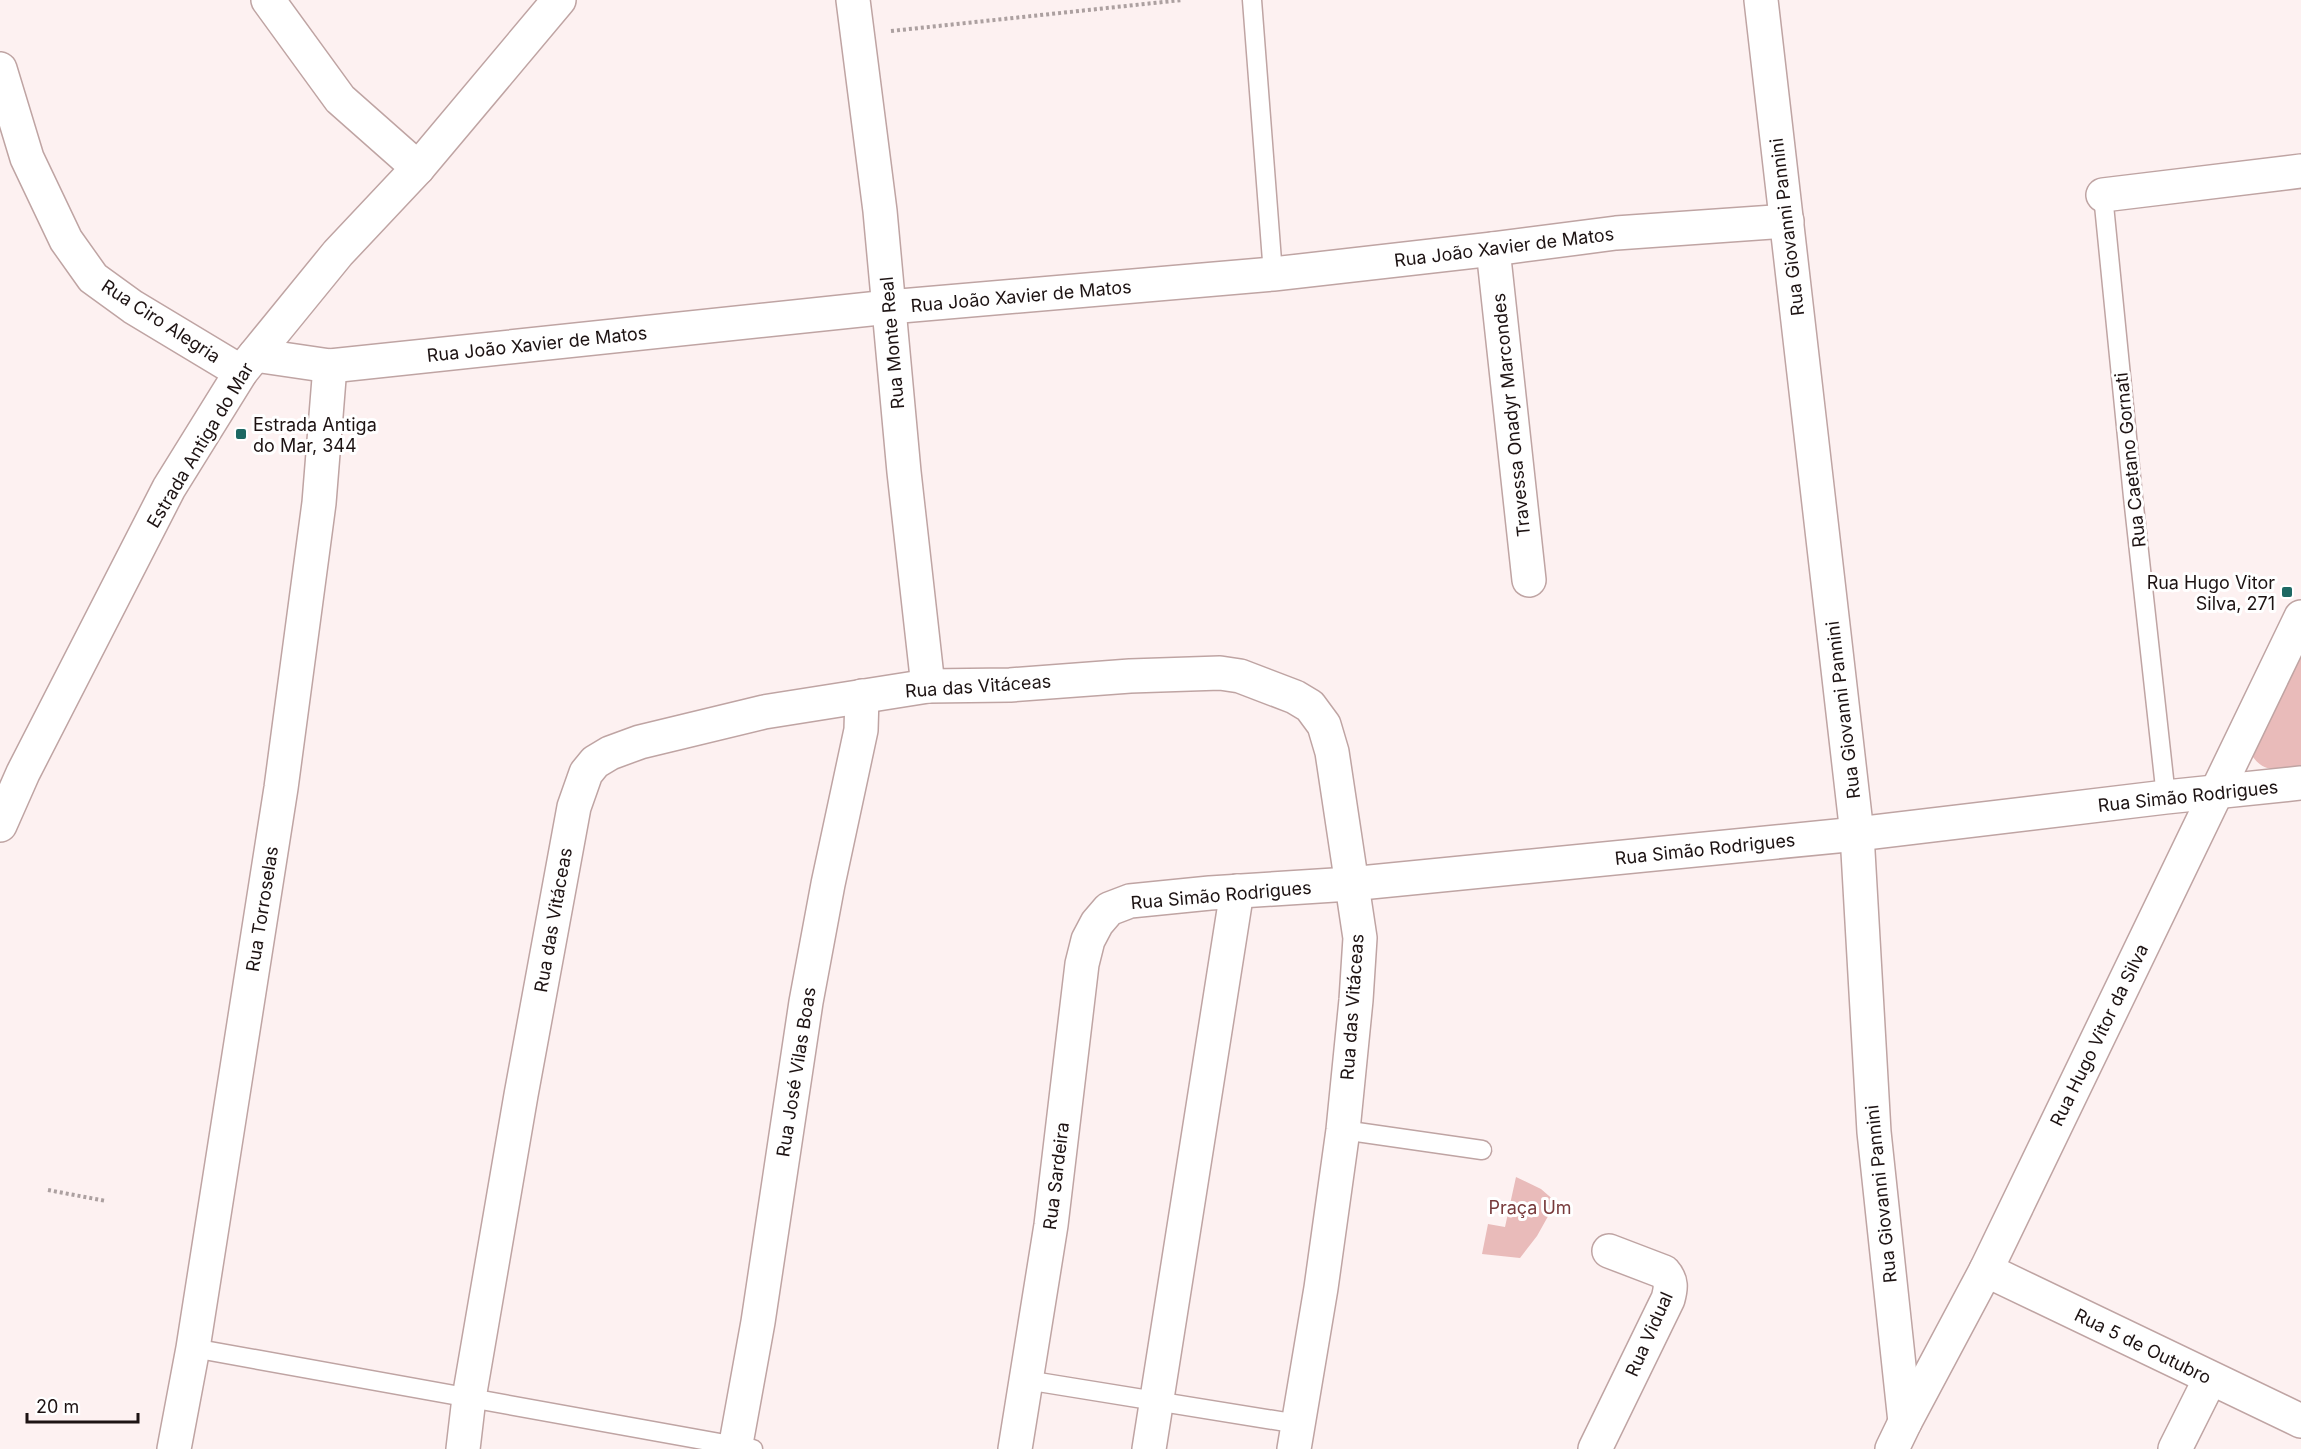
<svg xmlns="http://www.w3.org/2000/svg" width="2301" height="1449" font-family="Inter,sans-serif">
<rect width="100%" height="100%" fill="#fdf1f1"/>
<g fill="#e9bbba">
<path d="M2301,631v137c-26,2 -41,6 -53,-20z"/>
<path d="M1516,1177l25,12 15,13 -19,34 -17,22 -38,-4 6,-30 17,3z"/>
</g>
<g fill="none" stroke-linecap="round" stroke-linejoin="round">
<defs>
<g id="lane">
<path d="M1252,0l21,274"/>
<path d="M2103,195l30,302 33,300"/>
<path d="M1343,1130l139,20"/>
<path d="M193,1348l560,101"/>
<path d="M1026,1380l272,44"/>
</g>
<g id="street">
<path d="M268,0l72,99 78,69"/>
<path d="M853,0l27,211 24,261 24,214"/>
<path d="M1761,0l96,834 17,298 31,290"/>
<path d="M0,69l27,89 39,82 27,38 40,29 108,65"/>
<path d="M2103,195l198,-24"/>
<path d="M1493,249l36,331"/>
<path d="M255,355l75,11 559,-59 384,-33 220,-25 123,-16 171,-12"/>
<path d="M1986,1270l315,151"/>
<path d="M174,1449l19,-101 88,-560 38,-285 11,-137"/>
<path d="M463,1449l6,-51 52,-303 53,-288 12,-34 9,-11 15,-9 30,-11 124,-30 164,-26 82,-1 120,-9 90,-3 20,3 55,21 15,9 14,19 8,27 28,186 -4,62 -13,130 -22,158 -27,161"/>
<path d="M735,1449l23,-127 48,-320 22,-118 33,-154 1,-34"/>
<path d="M1015,1449l36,-224 31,-261 6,-24 9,-17 12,-14 21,-8 80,-8 140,-9 507,-50 309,-37 135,-14"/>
<path d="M1149,1449l88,-558"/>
<path d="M1595,1449l73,-150c3,-11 4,-18 -4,-27l-55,-21"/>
<path d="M1892,1449l13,-27 81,-152 315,-653"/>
<path d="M2175,1449l35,-70"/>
</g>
<path id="secondary" d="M0,825l23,-52 146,-285 72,-116 97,-119 80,-85 141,-168"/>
</defs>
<use href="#lane" stroke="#bfa4a3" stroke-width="21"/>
<use href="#street" stroke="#bfa4a3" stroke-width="36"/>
<use href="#secondary" stroke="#bfa4a3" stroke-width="36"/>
<g stroke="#aca0a0" stroke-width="4" stroke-dasharray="3 3" stroke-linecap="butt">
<path d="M891,31l291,-31"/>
<path d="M48,1190l58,11"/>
</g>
<use href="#lane" stroke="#fff" stroke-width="18"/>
<use href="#street" stroke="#fff" stroke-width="33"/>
<use href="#secondary" stroke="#fff" stroke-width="33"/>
</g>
<g fill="#1d6863" stroke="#fff" stroke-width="2">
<rect x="235" y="428" width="12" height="12" rx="3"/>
<rect x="2281" y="586" width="12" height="12" rx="3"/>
</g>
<g text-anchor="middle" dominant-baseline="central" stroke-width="6" stroke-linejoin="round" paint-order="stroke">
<g font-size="18" fill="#1d1313" stroke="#fff">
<text transform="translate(1787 227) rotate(-97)">Rua Giovanni Pannini</text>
<text transform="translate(1504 247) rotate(-7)">Rua João Xavier de Matos</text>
<text transform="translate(1021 296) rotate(-5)">Rua João Xavier de Matos</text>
<text transform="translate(161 321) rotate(33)">Rua Ciro Alegria</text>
<text transform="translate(892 343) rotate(-95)">Rua Monte Real</text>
<text transform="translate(537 344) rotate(-6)">Rua João Xavier de Matos</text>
<text transform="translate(1511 415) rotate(-96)">Travessa Onadyr Marcondes</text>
<text transform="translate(200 445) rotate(-59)">Estrada Antiga do Mar</text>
<text transform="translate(2130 460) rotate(-96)">Rua Caetano Gornati</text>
<text transform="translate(978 686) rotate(-4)">Rua das Vitáceas</text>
<text transform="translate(1843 710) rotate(-97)">Rua Giovanni Pannini</text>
<text transform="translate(2188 796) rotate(-6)">Rua Simão Rodrigues</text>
<text transform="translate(1705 849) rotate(-6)">Rua Simão Rodrigues</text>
<text transform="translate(1221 895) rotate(-5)">Rua Simão Rodrigues</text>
<text transform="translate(262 909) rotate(-81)">Rua Torroselas</text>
<text transform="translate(553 920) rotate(-80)">Rua das Vitáceas</text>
<text transform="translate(1352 1007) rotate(-86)">Rua das Vitáceas</text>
<text transform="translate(2099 1035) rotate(-64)">Rua Hugo Vitor da Silva</text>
<text transform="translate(796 1072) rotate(-81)">Rua José Vilas Boas</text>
<text transform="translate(1056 1176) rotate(-83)">Rua Sardeira</text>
<text transform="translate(1881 1194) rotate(-96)">Rua Giovanni Pannini</text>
<text transform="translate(1649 1334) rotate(-66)">Rua Vidual</text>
<text transform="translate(2143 1346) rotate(26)">Rua 5 de Outubro</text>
</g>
<g font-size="18" fill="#1d1313" stroke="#fff" text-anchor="start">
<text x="253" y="424">Estrada Antiga<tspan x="253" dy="21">do Mar, 344</tspan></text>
<text x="2275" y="582" text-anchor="end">Rua Hugo Vitor<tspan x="2275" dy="21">Silva, 271</tspan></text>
</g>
<g font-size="18" fill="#783a3b" stroke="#fff">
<text x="1530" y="1207">Praça Um</text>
</g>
</g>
<path d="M27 1413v9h111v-9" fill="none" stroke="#1d1313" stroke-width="3"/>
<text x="36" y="1413" font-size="18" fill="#1d1313" stroke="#ffffff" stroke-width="4.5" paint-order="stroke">20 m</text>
</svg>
